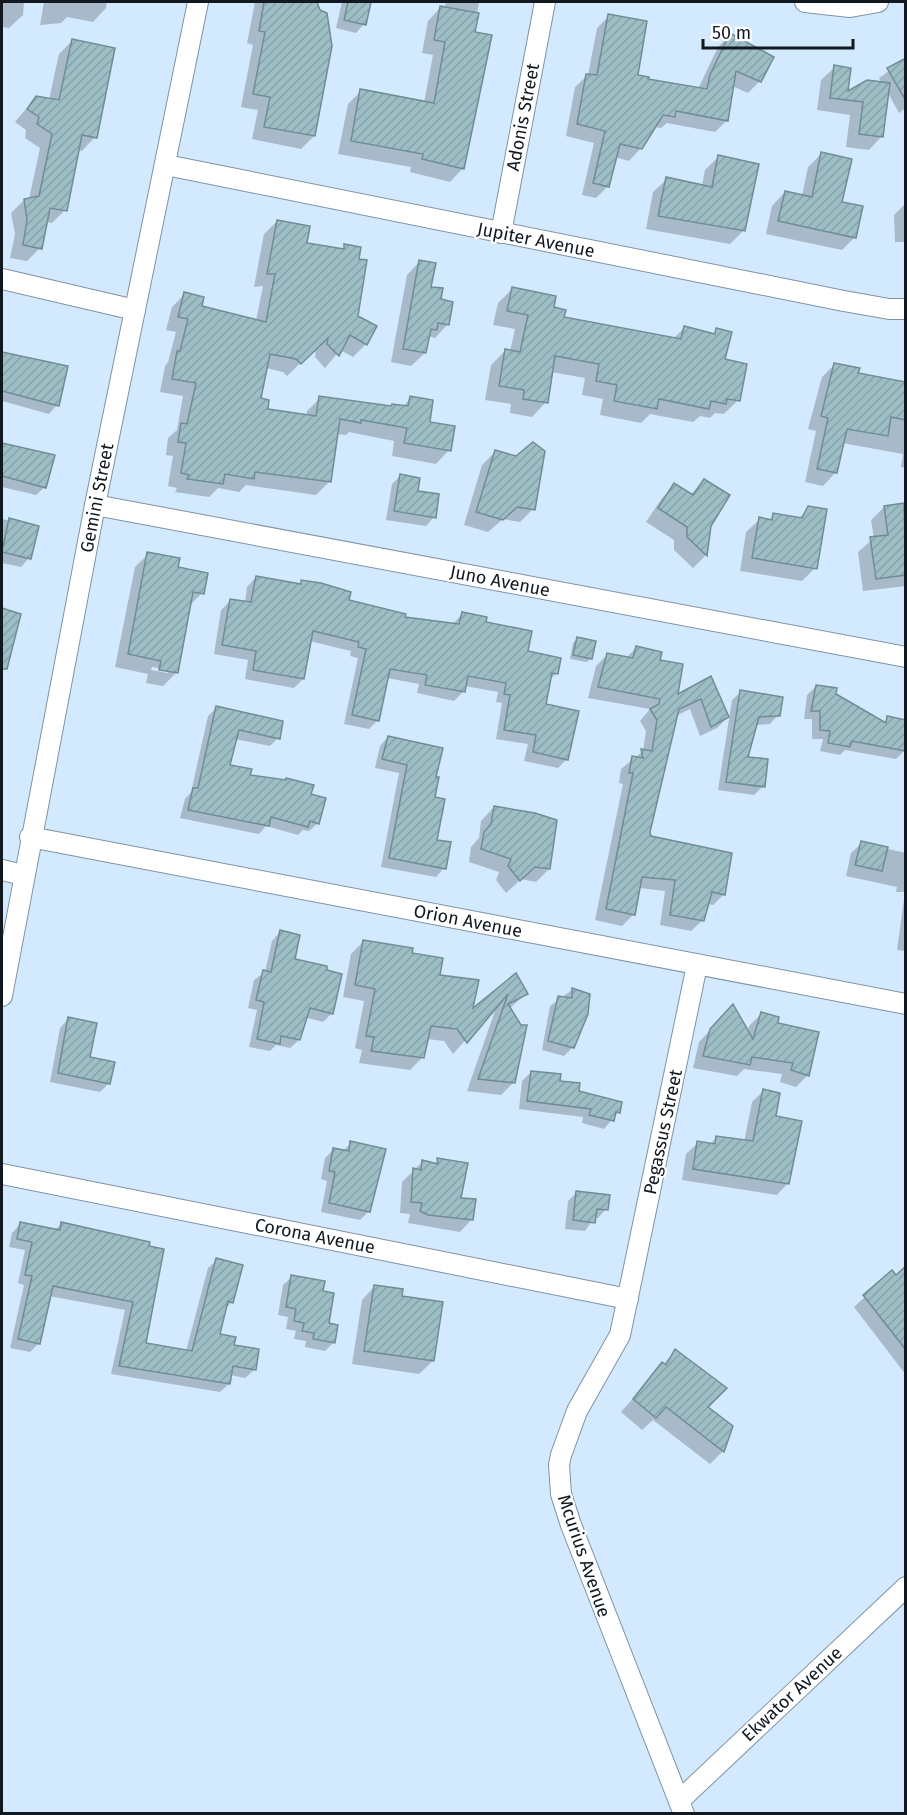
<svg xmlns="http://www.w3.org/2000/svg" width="907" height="1815" font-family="'Fira Sans',sans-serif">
<defs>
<pattern id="building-hatch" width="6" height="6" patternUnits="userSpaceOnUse" patternTransform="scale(1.5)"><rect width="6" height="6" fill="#9ebec6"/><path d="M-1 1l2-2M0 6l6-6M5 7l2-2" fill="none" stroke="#87a3aa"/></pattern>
</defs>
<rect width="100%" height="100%" fill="#d3e9fd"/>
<g fill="#0003" fill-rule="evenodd">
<path d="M2,2h22l-1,13 -14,13 -7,-1z"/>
<path d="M44,2h63l-1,6 -13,14 -26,-5 -6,6 -21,2z"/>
<path d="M255,2l61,1 -2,133 -13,13 -49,-10 6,-29 -17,-3 12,-62 -6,-2z"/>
<path d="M342,2h27l-5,22 -8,9 -20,-5z"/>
<path d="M446,2h33l-5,31 -11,135 -13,14 -40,-10 1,-5 -73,-13 10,-50 13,-13 63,12 9,-48 -11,-2 6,-32 13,-14 3,1z"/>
<path d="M609,16l27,60 10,4 52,9 20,-42 12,-12 30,46 -12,12 -16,-7 -5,34 -12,12 -48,-9 -6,5 -7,-1 -13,21 -12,13 -14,-4 -7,29 -12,12 -14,-3 12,-52 -28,-7 9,-49 13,-12 9,-47z"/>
<path d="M72,41l23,96 -13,14 -4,-1 -13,60 -13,13 -6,-1 -6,26 -13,13 -17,-3 5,-24 -4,-21 13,-13 5,-1 11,-51 -15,-10 1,-8 -11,-8 21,-25 13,3 10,-46z"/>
<path d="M906,59v49l-7,5 -11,-20 -6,43 -13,14 -23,-3 4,-32 -33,-5 4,-30 14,-13 11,27 36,-10 -3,-6z"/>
<path d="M821,154l34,83 -13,13 -76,-16 6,-28 13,-14 17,4 6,-29z"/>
<path d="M718,157l26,73 -14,14 -84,-15 7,-37 14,-13 35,7 3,-16z"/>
<path d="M906,203v39h-11l-1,-27z"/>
<path d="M277,221l28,23 36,6 4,-4 12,71 9,27 -13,13 -13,-7 -15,18 -10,-11 1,-9 -29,28 -4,-4 -17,-4 -7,31 7,11 40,6 1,-5 13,-13 70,10 12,-1 9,-9 38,52 -13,14 -44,-8 2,-15 -45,-9 -3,3 -10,-1 -7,48 -13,13 -70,-10 -7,7 -21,-4 -9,9 -34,-5 2,-4 -9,-2 5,-30 -7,-1 2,-17 9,-8 6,-34 -23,-4 5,-26 3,-4 8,-30 -10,-2 6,-23 13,-13 15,13 56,14 7,-35 -9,1 10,-53z"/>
<path d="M420,261l28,63 -13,14 -7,-2 -3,17 -14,13 -20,-4 16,-87z"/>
<path d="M512,289l40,19 11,10 110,21 11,-11 28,7 5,-5 7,30 14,40 -14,14 -9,-1 -5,5 -10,-2 -7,6 -43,-8 -9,9 -41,-8 3,-16 -21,-4 3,-17 -34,-6 -5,30 -14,15 -22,-4 1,-9 -26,-4 6,-35 14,-14h5l5,-22 -22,-4 5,-22z"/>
<path d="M2,354l64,13 -9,38 -8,9 -47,-13z"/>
<path d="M835,364l22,11 49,8v85l-5,-1 2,-13 -61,-11 -6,29 -13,14 -18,-4 11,-51 -8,-2 14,-52z"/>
<path d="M2,444l51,12 -8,31 -9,8 -34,-8z"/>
<path d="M495,452l38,57 -13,13 -17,-3 -15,13 -24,-7 18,-60z"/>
<path d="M400,476l34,41 -8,9 -40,-6 6,-36z"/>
<path d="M704,481l6,44 -5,31 -12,12 -19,-18v-10l-28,-18 16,-24 13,-13 16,9z"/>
<path d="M903,505l3,81 -43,5 -5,-39 16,-14 -3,-18 13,-13z"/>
<path d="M809,508l6,60 -13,13 -62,-10 6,-39 14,-13 8,2 6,-6 24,4z"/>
<path d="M2,519l35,8 -8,31 -8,9 -19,-4z"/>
<path d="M148,554l28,14 26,25 -13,13 -13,67 -13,13 -17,-3 2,-9 -33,-7 20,-100zM152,667l16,3v3l-17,-3z"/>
<path d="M256,577l42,8 4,-3 46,19 55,17 50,6 9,-10 22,9 72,51 -8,7 -4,24 23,54 -9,9 -34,-7 4,-17 -32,-5 6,-36 -6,-1 2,-10 -33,-6 -1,5 -10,10 -37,-8 2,-9 -32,-6 -9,42 -9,9 -25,-5 14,-66 -8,-2 1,-5 -42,-10 -6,38 -9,9 -49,-9 3,-19 -34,-6 7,-44 10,-10 14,3 2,-16z"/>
<path d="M2,610l18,5 -17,39h-1z"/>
<path d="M577,639l14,19 -4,4 -17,-3 3,-16z"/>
<path d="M636,648l23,13 17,36 34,-19 18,39 -11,11 -17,8 -10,-27 -14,7 -27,116v6l75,56 -11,11 -6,-1 -4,16 -12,11 -31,-6 5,-34 -25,-3 -7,27 -11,11 -27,-6 28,-136 -4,-1 2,-14 22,-18 3,-20 -6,-10 10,-12 -62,-11 8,-32 11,-11 19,3z"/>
<path d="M816,686l67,37 5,-5 18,27 -2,6 -8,8 -51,-9 -5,5 -20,-4 3,-12h-11v-20h-8l3,-24z"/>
<path d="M741,692l37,23 -8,9 -15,1 -9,33 17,28 -9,9 -36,-5 14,-90z"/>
<path d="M216,708l62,30 -8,8 -35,-7 -6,28 81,28 8,28 -9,8 -6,-1 -5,5 -32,-9 -7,8 -79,-16 5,-19 6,-7 17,-76z"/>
<path d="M388,737l46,41 1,63 9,27 -8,9 -55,-10 18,-94 -24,-5 5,-22z"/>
<path d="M494,807l55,62 -13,13 -15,-3 -15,14 -10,-13 3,-8 -30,-10 2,-15 8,-9 2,-17z"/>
<path d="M862,843l44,10v98l-9,-1 8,-58h-9l1,-5 -51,-11 5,-23z"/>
<path d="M280,932l14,28 38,53 -9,9 -19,-5 -5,23 -9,8 -14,-3 -6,6 -21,-4 8,-37 -9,-2 6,-28 11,-8 7,-31z"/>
<path d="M364,941l47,13 27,22 33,36 44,-37 11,19 -17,15 4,74 -12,12 -34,-4 30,-86 -44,49 -9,-13 -17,-2 -4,18 -13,13 -51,-7 3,-13 -7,-2 9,-47 -21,-4 8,-43z"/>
<path d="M572,990l1,57 -9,9 -22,-6 8,-44z"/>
<path d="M761,1014l15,10 32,51 -12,12 -16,-5 2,-8 -38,-5 -7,7 -44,-8 6,-26 23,-24 26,14 1,-6z"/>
<path d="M68,1019l21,39 20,25 -9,9 -50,-10 10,-54z"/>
<path d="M531,1072l27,10 60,30 -14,17 -22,-6 1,-6 -64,-8 3,-28z"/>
<path d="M763,1091l11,26 14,66 -11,12 -95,-15 4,-26 12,-11 11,2 8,-8 27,5 8,-40z"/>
<path d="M351,1143l18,68 -9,9 -39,-8 6,-31 -6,-2 4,-21 9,-9 9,2z"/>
<path d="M438,1160l34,59 -12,13 -52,-9 2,-9 -10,-1 2,-31 21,-21 11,3z"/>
<path d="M577,1192l29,17 -8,9h-4l-9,13 -20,-2 3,-28z"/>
<path d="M20,1224l35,6 6,-6 87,19 -4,101 42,7 22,-83 9,-8 15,42 -7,7 -7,27 15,10 21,24 -9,8 -15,-3 -1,9 -9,8 -109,-18 14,-64 -76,-14 -10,47 -9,9 -20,-4 14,-63 -6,-2 7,-33 -16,-3 3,-14z"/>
<path d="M906,1268v107l-52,-68 38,-35 4,5z"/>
<path d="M292,1277l29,15 13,50 -9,9 -20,-4 1,-6 -12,-2 2,-8 -10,-2 2,-12 -10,-2 5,-30z"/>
<path d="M375,1286l26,11 32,64 -14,13 -67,-10 10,-64z"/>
<path d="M675,1351l31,57 17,43 -13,13 -57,-44 -11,10 -21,-18z"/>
</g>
<g fill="url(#building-hatch)" stroke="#6f8d95" stroke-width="1.5">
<path d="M264,2h53l3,8 7,3 5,33 -17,90 -51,-9 6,-30 -17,-3 12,-62 -6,-1z"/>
<path d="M348,2h23l-5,23 -22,-5z"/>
<path d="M440,6l39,7 -4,19 17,3 -28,134 -42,-10 1,-5 -72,-13 9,-52 74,14 11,-61 -11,-2z"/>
<path d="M608,14l39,7 -9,54 11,2 -1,2 59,10 3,-14 20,-42 44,24 -13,25 -25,-11 -8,50 -52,-10 -1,6 -12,-2 -21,34 -22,-5 -11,43 -16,-4 12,-52 -28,-7 9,-50 11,1z"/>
<path d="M72,39l43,9 -18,90 -15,-3 -15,76 -17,-3 -8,41 -19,-4 4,-25 -3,-21 15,-3 13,-62 -15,-10 2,-7 -12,-8 9,-13 23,4z"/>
<path d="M906,58v43l-19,-33z"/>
<path d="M834,65l17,3 -3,23 19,-11 23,3 -7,54 -24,-3 4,-32 -33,-4z"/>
<path d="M821,152l31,7 -10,43 21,4 -7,32 -78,-17 7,-30 27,6z"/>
<path d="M718,155l41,9 -14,67 -87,-15 8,-39 46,10z"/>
<path d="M277,220l33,6 -3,17 37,6v-5l17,3 -2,12 8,1 -9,56 19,10 -10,19 -17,-10 -11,21 -12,-12 1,-6 -27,26 -5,-5 -26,-5 -9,44 8,2 -1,9 48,7 3,-20 72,10 1,-2 16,2 2,-10 23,4 -3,22 25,4 -4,25 -47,-8 3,-15 -46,-8v3l-21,-4 -9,63 -76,-10 -1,7 -29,-5 -2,10 -36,-5 2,-4 -8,-2 5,-30 -8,-1 3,-19 6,1 9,-41 -24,-4 5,-28h3l8,-32 -10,-2 6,-25 20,5 -2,9 64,16 9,-48h-8z"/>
<path d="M419,260l17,3 -5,24 12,1 -2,11 12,3 -4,23 -11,-2 -1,7 -6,-1 -5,24 -23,-4z"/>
<path d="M512,287l44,9 -2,11 12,3 -2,7 117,22 3,-13 31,8 1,-6 16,4 -7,27 22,5 -7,37 -13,-2 -1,5 -15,-3 -2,8 -50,-10 -2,10 -43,-8 3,-16 -21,-4 3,-17 -44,-8 -7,47 -25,-4 1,-9 -25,-4 6,-37 15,3 8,-37 -21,-4z"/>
<path d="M2,352l66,14 -9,40 -57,-15z"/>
<path d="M834,363l26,5 -2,5 48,9v38l-15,-3 -3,19 -41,-7 -10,44 -20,-4 11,-51 -7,-2z"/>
<path d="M533,442l12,9 -10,59 -18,-3 -14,13 -27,-8 19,-62 21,6z"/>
<path d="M2,443l53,12 -9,33 -44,-12z"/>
<path d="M400,474l20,4 -2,13 21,3 -3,24 -42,-7z"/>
<path d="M704,479l26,16 -19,31 -4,30 -20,-19v-10l-29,-19 16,-25 19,12z"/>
<path d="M904,503l2,72 -30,4 -6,-42 18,-2 -4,-29z"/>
<path d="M808,506l19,3 -10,60 -65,-11 7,-41 13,3 1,-7 29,5z"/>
<path d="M9,518l30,8 -8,33 -29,-7z"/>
<path d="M147,552l33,6 -2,9 30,6 -4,21 -11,-2 -15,81 -19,-3 2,-9 -33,-7z"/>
<path d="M256,576l45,8v-4l20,3 30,9 -2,8 57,14 -1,3 54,7 3,-12 25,5 -1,5 46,9 -4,20 33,7 -3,16 -6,-1 -6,31 33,7 -11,49 -35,-8 3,-17 -32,-5 6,-35 -6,-1 2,-11 -38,-7 -3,16 -40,-7 2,-10 -37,-6 -11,52 -27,-6 14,-66 -8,-2 1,-5 -46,-11 -9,48 -51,-9 3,-19 -34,-6 8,-46 21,3z"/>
<path d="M2,608l19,6 -14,55h-5z"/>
<path d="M577,637l19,4 -4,18 -19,-4z"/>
<path d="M636,646l26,6 -2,8 23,4 -5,30 33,-18 18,41 -18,10 -10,-28 -22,10 -29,123 1,4 81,17 -7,42 -13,-3 -8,29 -34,-6 5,-35 -33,-3 -7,38 -29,-6 27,-136h-4l3,-17 11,2 -2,-9 11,2 5,-31 -7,-11 9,-5 1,-5 -62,-12 9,-34 26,5z"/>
<path d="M816,685l21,3 -1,6 50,29 1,-7 19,4v31l-54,-10 -2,6 -22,-4 2,-12 -10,-1v-19h-9z"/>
<path d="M740,690l43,7 -3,19 -21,1 -11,40 20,2 -3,28 -39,-5z"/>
<path d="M216,706l67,15 -3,18 -41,-9 -9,35 22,4 -2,6 36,5v-2l28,7 -3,9 15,4 -7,26 -9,-3 -2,6 -37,-10 -2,9 -81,-16 5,-22h5z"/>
<path d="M388,736l55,12 -7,29h3l-4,20 10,2 -8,41 14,2 -5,27 -57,-11 18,-93 -25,-6z"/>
<path d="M494,806l41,7 22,7 -7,49 -15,-2 -15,14 -12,-15 3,-7 -30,-10 3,-17 7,-8z"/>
<path d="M861,841l27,6 -6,24 -27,-6z"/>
<path d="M280,930l20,5 -5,24 32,7v4l15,4 -9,40 -23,-6 -10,32 -19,-4 -1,8 -23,-5 7,-37 -8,-2 7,-30 8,2z"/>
<path d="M363,940l50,8 -1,5 31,5 -3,17 39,5 -6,28 43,-35 12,21 -20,10 13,21h6l-12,58 -37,-4 30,-85 -41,49 -10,-14 -26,-3 -7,32 -53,-7 3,-14 -8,-1 9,-47 -20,-4z"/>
<path d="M572,988l18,6 -2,20 -14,34 -26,-7 10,-45 14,2z"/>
<path d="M733,1004l20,35 8,-27 18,5 -1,6 41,9 -10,44 -18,-6 2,-7 -41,-6 -2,8 -47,-9 7,-27z"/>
<path d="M68,1017l29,6 -7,34 25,5 -5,22 -52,-11z"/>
<path d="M531,1071l30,3 -1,7 20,2 -1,8 43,11 -2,11 -4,-1 -2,9 -25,-6 2,-6 -64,-8z"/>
<path d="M763,1089l17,4 -4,23 26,5 -13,63 -96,-15 4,-28 18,3 1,-8 37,5z"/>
<path d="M350,1141l36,8 -16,63 -41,-9 6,-31 -6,-1 4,-23 16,3z"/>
<path d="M437,1158l31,5 -7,35 15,1 -3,21 -45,-5 -8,-4 2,-8 -11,-1 2,-34 8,2 1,-10 16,4z"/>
<path d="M576,1191l34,4 -2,15 -11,-1 -2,14 -22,-3z"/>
<path d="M20,1222l40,8 1,-8 89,20 -1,4 15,3 -18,94 46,8 24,-93 27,7 -10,38 -5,-2 -8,33 16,3 -2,8 25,4 -3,21 -23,-4 -3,18 -111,-18 14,-64 -80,-16 -13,58 -22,-5 14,-63 -7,-1 7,-33 -15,-3z"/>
<path d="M906,1266v84l-43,-55 29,-25 4,5z"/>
<path d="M291,1275l34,6 -2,10 11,2 -5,30 9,2 -3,18 -22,-4 1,-6 -12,-2 2,-8 -10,-2 2,-12 -10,-2z"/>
<path d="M374,1285l29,4 -1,7 41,6 -9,59 -70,-10z"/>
<path d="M675,1349l52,39 -19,19 25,19 -9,26 -58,-45 -10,11 -23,-19 29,-37 4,3z"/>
</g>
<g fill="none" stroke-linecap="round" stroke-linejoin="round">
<defs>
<g id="street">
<path d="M805,2l45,5 28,-5"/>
<path d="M166,165l678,136 45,8h17"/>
<path d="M501,233l44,-231"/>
<path d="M2,279l133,31"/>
<path d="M95,505l811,152"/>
<path d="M30,837l876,167"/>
<path d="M2,870l21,5"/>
<path d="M2,996l93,-491 103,-503"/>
<path d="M2,1174l626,125"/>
<path d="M679,1801l227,-214"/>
<path d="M684,1814l-113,-289 -10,-31 -2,-29 2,-10 16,-44 43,-76 77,-370"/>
</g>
</defs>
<use href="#street" stroke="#7f93a5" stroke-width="22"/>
<use href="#street" stroke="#fff" stroke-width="20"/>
</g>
<g text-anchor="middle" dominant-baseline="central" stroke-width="4.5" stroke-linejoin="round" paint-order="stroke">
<g font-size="18" fill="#11181f" stroke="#fff">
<text transform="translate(523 117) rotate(-79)">Adonis Street</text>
<text transform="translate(536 240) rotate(11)">Jupiter Avenue</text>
<text transform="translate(97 498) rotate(-79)">Gemini Street</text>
<text transform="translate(500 581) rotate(11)">Juno Avenue</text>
<text transform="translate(468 921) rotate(11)">Orion Avenue</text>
<text transform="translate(663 1132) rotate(-78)">Pegassus Street</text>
<text transform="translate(315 1236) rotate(11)">Corona Avenue</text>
<text transform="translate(584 1556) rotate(71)">Mcurius Avenue</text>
<text transform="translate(792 1694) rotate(-43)">Ekwator Avenue</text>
</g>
</g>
<rect width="907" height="1815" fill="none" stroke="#11181f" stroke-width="6"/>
<path d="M703 39v9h150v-9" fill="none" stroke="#11181f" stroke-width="3"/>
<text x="712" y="39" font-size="18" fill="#11181f" stroke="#ffffff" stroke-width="4.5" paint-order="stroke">50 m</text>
</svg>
